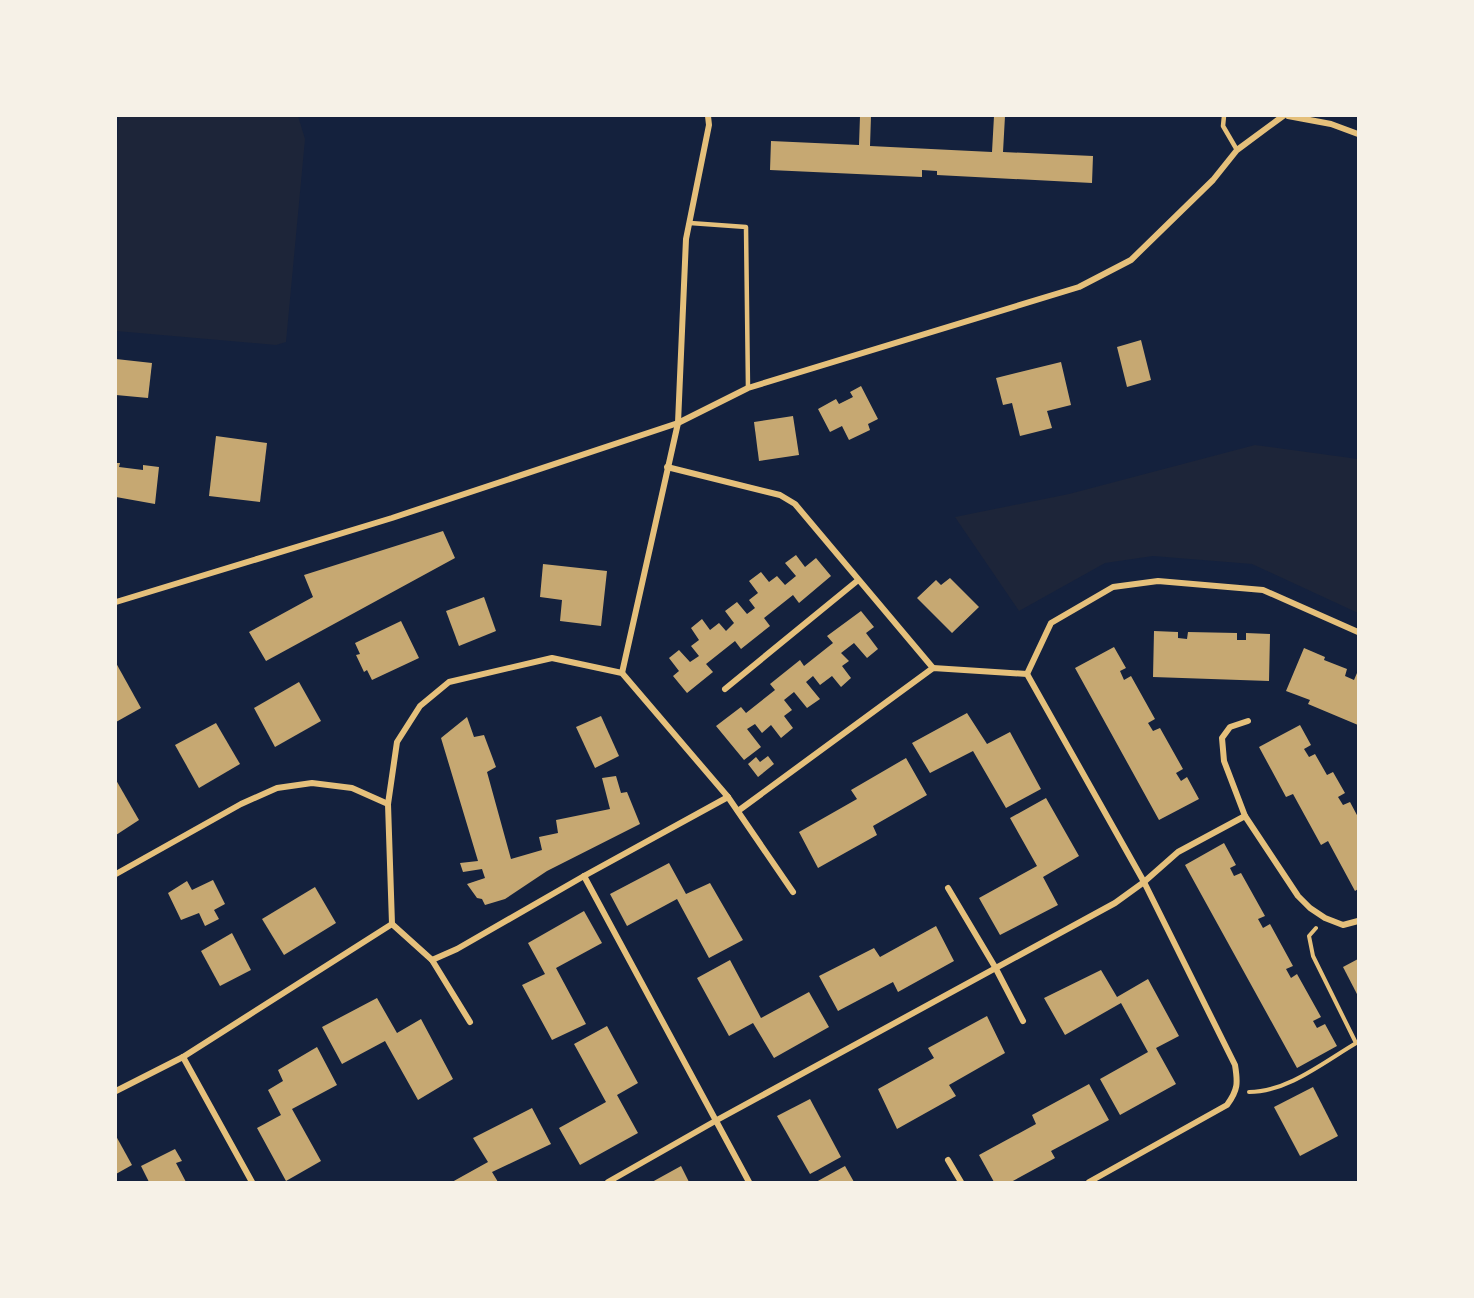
<svg xmlns="http://www.w3.org/2000/svg" width="1474" height="1298" font-family="Overpass,sans-serif">
<rect width="100%" height="100%" fill="#14213d"/>
<g fill="#1d2539">
<path d="M119,116h179l7,23 -19,203 -10,3 -160,-14v-169z"/>
<path d="M1255,445l103,14v154l-106,-49 -99,-8 -48,7 -86,48 -64,-94 114,-23z"/>
</g>
<g fill="#c6a872">
<path d="M860,116h11l-1,30 122,6 2,-36h11l-2,36 90,4 -1,27 -155,-8v-4l-15,-1v7l-152,-7 1,-29 88,4z"/>
<path d="M1141,340l10,40 -24,7 -10,-40z"/>
<path d="M116,359l36,4 -4,35 -32,-3z"/>
<path d="M1061,362l10,43 -24,6 5,17 -32,8 -8,-33 -9,2 -7,-27z"/>
<path d="M861,386l17,33 -10,5 2,6 -21,10 -7,-14 -12,6 -12,-23 18,-10 3,5 14,-7 -3,-5z"/>
<path d="M793,416l6,39 -40,6 -5,-39z"/>
<path d="M216,436l51,7 -7,59 -51,-6z"/>
<path d="M116,463h4l-1,4 24,3v-5l16,2 -4,37 -39,-7z"/>
<path d="M443,531l12,27 -189,103 -17,-29 64,-35 -9,-22z"/>
<path d="M796,555l9,12 11,-9 15,18 -32,27 -6,-8 -29,23 6,8 -29,23 -6,-8 -29,23 7,8 -26,21 -14,-17 6,-5 -10,-13 10,-8 11,12 9,-6 -8,-10 8,-6 -8,-12 11,-9 8,11 9,-7 7,8 8,-8 -9,-12 12,-9 10,12 8,-6 -6,-8 9,-7 -9,-12 12,-9 8,10 8,-6 8,9 11,-9 -11,-13z"/>
<path d="M543,564l64,7 -6,55 -41,-5 2,-21 -22,-3z"/>
<path d="M950,578l29,29 -27,26 -35,-35 19,-18 5,5z"/>
<path d="M484,597l12,34 -37,15 -13,-35z"/>
<path d="M861,611l13,16 -8,6 12,16 -11,9 -13,-15 -13,10 8,8 -7,5 9,12 -10,9 -9,-11 -12,9 -7,-9 -7,6 14,17 -13,9 -13,-16 -10,8 8,10 -8,6 9,12 -12,10 -10,-13 -9,8 -7,-9 -8,5 14,18 -17,13 -28,-34 25,-19 5,6 29,-23 -5,-6 30,-24 4,6 29,-23 -6,-7z"/>
<path d="M401,621l18,37 -47,22 -5,-10 -3,2 -8,-17 4,-1 -5,-11z"/>
<path d="M1154,631l24,1v6l9,1 1,-7 49,1v7h9v-7l24,1 -1,47 -116,-4z"/>
<path d="M1114,647l12,21 -6,3 4,9 7,-4 24,43 -7,4 5,8 7,-3 23,41 -7,4 5,8 6,-4 12,22 -40,21 -84,-152z"/>
<path d="M1304,648l21,9 -1,3 23,9 -2,7 9,4 3,-7 1,1v51l-50,-21 2,-4 -24,-9z"/>
<path d="M116,663l25,45 -25,14z"/>
<path d="M299,682l22,39 -46,26 -21,-39z"/>
<path d="M967,713l20,31 23,-12 31,57 -35,19 -33,-57 -43,22 -18,-30z"/>
<path d="M601,716l18,40 -24,12 -19,-41z"/>
<path d="M467,717l7,20 10,-2 12,32 -9,5 24,87 31,-9 -3,-13 19,-4 -2,-13 54,-11 -8,-31 14,-2 5,17 6,-1 13,32 -93,47 -42,28 -20,6 -3,-6 -5,-1 -10,-14 18,-6 -3,-9 -19,3 -3,-9 18,-2 -37,-123z"/>
<path d="M216,723l24,41 -41,24 -24,-43z"/>
<path d="M1300,725l11,20 -7,4 5,8 6,-3 12,21 6,-3 12,21 -7,4 5,8 7,-3 8,15v72l-3,2 -27,-50 -7,4 -28,-51 -7,3 -27,-50z"/>
<path d="M768,756l6,8 -16,13 -10,-13 8,-7 4,5z"/>
<path d="M906,758l21,37 -54,31 4,9 -59,33 -19,-36 58,-33 -6,-9z"/>
<path d="M116,780l23,40 -23,15z"/>
<path d="M1046,798l33,58 -36,21 15,28 -58,30 -21,-37 58,-32 -27,-48z"/>
<path d="M1224,843l12,22 -6,3 4,8 7,-3 24,43 -7,3 5,9 7,-4 23,42 -7,3 5,9 6,-4 24,43 -8,4 4,7 8,-4 12,22 -40,22 -112,-203z"/>
<path d="M669,863l17,31 24,-11 33,57 -34,18 -32,-59 -50,27 -17,-32z"/>
<path d="M213,880l12,24 -11,6 5,9 -14,7 -6,-13 -18,7 -13,-27 19,-12 5,9z"/>
<path d="M315,887l21,36 -52,32 -22,-36z"/>
<path d="M584,911l18,32 -46,25 30,56 -34,16 -30,-55 23,-11 -17,-31z"/>
<path d="M936,926l18,35 -56,31 -5,-10 -55,29 -19,-35 55,-28 6,9z"/>
<path d="M232,933l19,37 -31,16 -19,-35z"/>
<path d="M1358,959v37l-15,-29z"/>
<path d="M730,960l31,58 48,-26 20,35 -55,31 -21,-35 -24,13 -32,-58z"/>
<path d="M1101,970l16,27 31,-18 31,57 -23,12 20,36 -56,31 -20,-36 48,-27 -27,-49 -56,32 -21,-37z"/>
<path d="M377,998l20,35 24,-14 32,60 -35,21 -33,-59 -43,23 -20,-37z"/>
<path d="M987,1016l18,37 -56,32 7,11 -59,33 -19,-40 56,-31 -6,-10z"/>
<path d="M607,1026l31,57 -21,12 21,38 -58,32 -21,-37 47,-26 -32,-58z"/>
<path d="M317,1047l20,38 -45,24 29,52 -35,20 -29,-53 24,-13 -13,-25 15,-9 -5,-11z"/>
<path d="M1089,1084l20,36 -58,31 4,7 -44,24h-17l-15,-27 57,-31 -4,-9z"/>
<path d="M1313,1087l25,49 -38,20 -26,-49z"/>
<path d="M810,1099l31,58 -31,17 -33,-58z"/>
<path d="M532,1108l19,36 -59,28 6,10h-46l36,-20 -15,-24z"/>
<path d="M116,1136l16,29 -16,9z"/>
<path d="M175,1149l7,12 -6,2 10,19h-37l-8,-16z"/>
<path d="M681,1166l8,16h-37z"/>
<path d="M845,1166l9,16h-38z"/>
</g>
<g fill="none" stroke-linecap="round" stroke-linejoin="round">
<g stroke="#e5c07b" stroke-width="4">
<path d="M1316,928l-7,8 4,20 43,87"/>
<path d="M1249,1092c39,0 76,-31 109,-50"/>
</g>
<g stroke="#e5c07b" stroke-width="4.5">
<path d="M1224,116l-1,10 14,24"/>
<path d="M690,223l56,4 2,161"/>
</g>
<g stroke="#e5c07b" stroke-width="6">
<path d="M1288,116l43,8 27,10"/>
<path d="M667,467l113,28 15,9 138,164"/>
<path d="M116,602l276,-84 286,-95 70,-35 331,-101 52,-27 82,-80 24,-30 46,-34"/>
<path d="M622,673l56,-250 8,-184 23,-114 -1,-9"/>
<path d="M1027,674l24,-51 62,-36 45,-6 105,9 95,42"/>
<path d="M725,689l132,-108"/>
<path d="M1248,721l-18,6 -8,11 2,23 21,55 53,80 12,12 15,10 18,7 15,-4"/>
<path d="M738,811l195,-143 94,6 117,208 91,183c3,18 3,25 -8,40l-138,77"/>
<path d="M116,874l125,-70 36,-16 35,-5 40,5 36,16"/>
<path d="M584,876l165,306"/>
<path d="M948,888l47,79 28,54"/>
<path d="M392,924l-4,-120 9,-62 23,-36 29,-24 103,-24 70,15 106,124 65,95"/>
<path d="M392,924l40,36 38,62"/>
<path d="M432,960l25,-11 127,-73 144,-79"/>
<path d="M183,1057l69,125"/>
<path d="M116,1091l67,-34 209,-133"/>
<path d="M948,1160l13,22"/>
<path d="M608,1182l109,-62 398,-217 29,-21 34,-30 67,-36"/>
</g>
</g>
<rect width="1474" height="1298" fill="none" stroke="#f6f1e7" stroke-width="234"/>
</svg>
